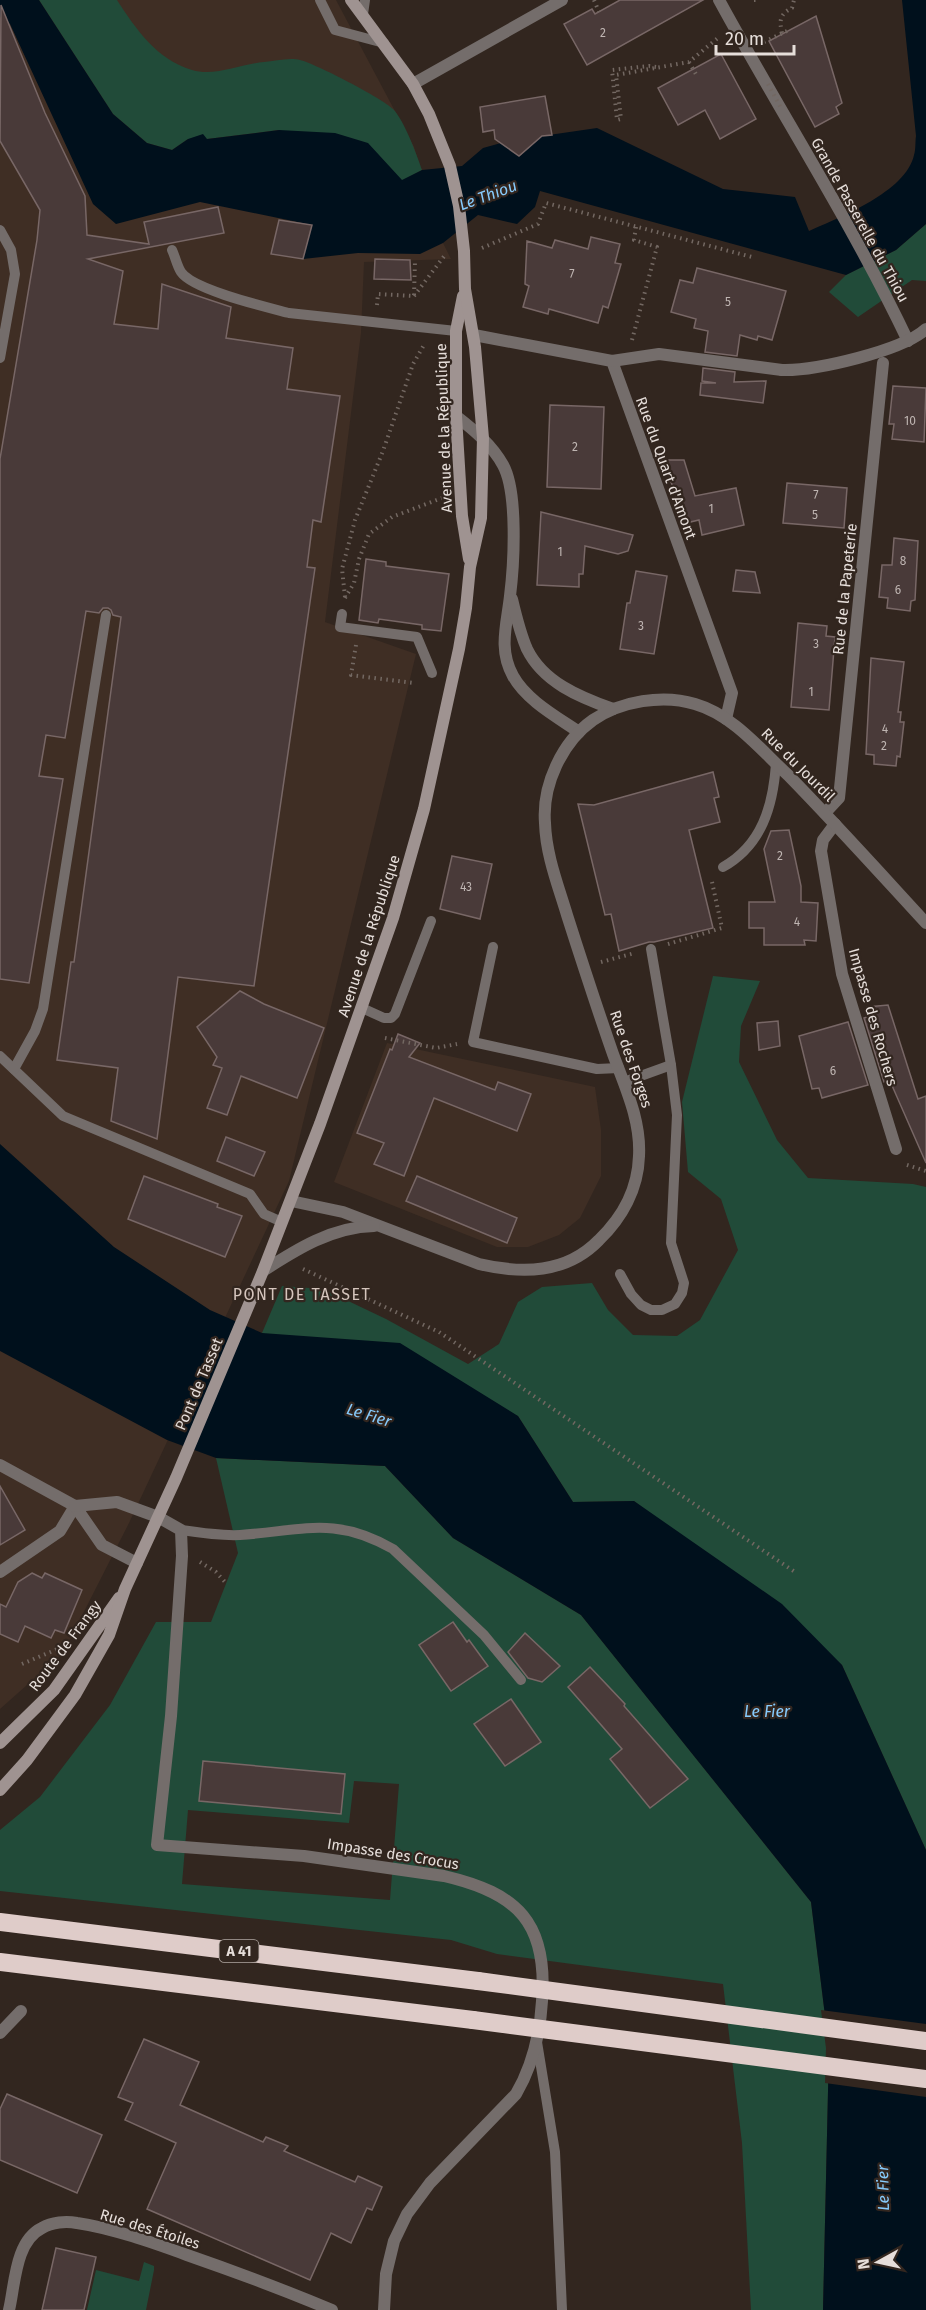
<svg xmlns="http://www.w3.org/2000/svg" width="926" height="2310" font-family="'Fira Sans',sans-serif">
<rect width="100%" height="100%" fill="#32261f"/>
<g fill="#3f2e24">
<path d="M0,0h336l78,147 29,96 8,16 -87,3 -3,71 -36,289 91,32 -127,527 -160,342 -66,130 -63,56z"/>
<path d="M387,1043l208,44 6,43v46l-21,42 -21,17 -31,12h-31l-163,-65z"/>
</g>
<g fill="#214b39" fill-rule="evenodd">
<path d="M39,0h78c19,29 39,59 75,70 23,7 49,-6 72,-8 11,-1 26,-5 36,-2 16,4 82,38 93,49 11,11 24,46 29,61l-20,11 -7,-6 -116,-45 -72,9h-19l-16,11 -25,-7 -34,-29z"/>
<path d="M926,224v57l-14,-1 -54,37 -29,-25 17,-17 50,-25z"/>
<path d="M713,976l47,5 -19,45 -2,36 38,78 31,38 105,6 13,3v663l-84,-185 -208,-164 -61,1 -55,-86 -256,-83 20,-47 41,3 63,30 82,45 31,-20 19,-42 24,-15 50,-4 16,27 25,25 44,1 23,-16 38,-70 -17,-51 -33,-27 -6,-70z"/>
<path d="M216,1458l169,8 68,72 128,77 230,287 18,146 -6,262h-72l-9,-167 -19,-159 -226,-30 -46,-14 -451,-49v-61l40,-33 70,-92 46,-83h55l27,-69zM354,1781l45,3 -9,116 -208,-16 6,-74 161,13z"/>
<path d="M144,2262l10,4v4l-8,40h-59l9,-40 43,11z"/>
</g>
<g fill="#00101c">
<path d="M0,0h39l74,114 34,29 25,7 16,-11 15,-5 4,5 72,-9 56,3 33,10 34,37 20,-10 40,-4 21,-18 18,-5 19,13 22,-20 55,-8 126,61 72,8 14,34c31,-14 97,-39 105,-76 2,-6 1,-13 2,-19l-14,-136h24v224l-30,26 -50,25 -306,-84 -5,16 -18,17 -39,-9 -35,28 -23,11 -62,-1 -55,6 9,-34 -112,-23 -84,22 -23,-20 -83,-180 -10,-7z"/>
<path d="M0,1144l114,103 96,63 52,23 138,10 118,73 55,86 61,-1 148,103 60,61 84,185v460h-103l6,-262 -18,-146 -230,-287 -128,-77 -68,-72 -169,-8 -49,-18 -167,-89z"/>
</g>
<path fill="#32261f" d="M821,2010l105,14v73l-101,-14 1,-35z"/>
<g fill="#493a39" stroke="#786766" stroke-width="1.5">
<path d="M620,0h83l-116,65 -23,-41 28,-15 3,5z"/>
<path d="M1,5l44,108 40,83 2,39 62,9 -5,-22 74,-15 6,26 -136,26 35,12 -9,53 44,5 4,-45 69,23 -5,31 67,10 -6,41 53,7 -19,126 -8,-2 -6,47 8,1 -61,418 -76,-9 -21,162 -46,-18 7,-53 -61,-8 14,-98h3l47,-345 -8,-2 -2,-5 -3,-2h-5l-4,5 -13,-2 -21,127 -19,-3 -7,41 24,3 -34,204 -29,-4v-520l37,-219 3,-30 -40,-69z"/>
<path d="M816,16l26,87 -6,4 3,7 -24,13 -46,-86z"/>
<path d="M721,54l35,65 -36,20 -15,-29 -27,15 -20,-37z"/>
<path d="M545,96l7,39 -10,1 -23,20 -24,-17 -1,-9 -11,2 -3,-25z"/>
<path d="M279,220l33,5 -9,34 -32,-5z"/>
<path d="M591,237l29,7 -5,19 6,1 -13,44 -5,-2 -5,17 -49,-14 -1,5 -25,-7 6,-21 -4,-2 2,-43 25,7 3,-8 33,9z"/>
<path d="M375,259l35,1 1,20 -37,-1z"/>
<path d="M697,268l89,23 -14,49 -14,-4 -1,4 -17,-5 -3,21 -32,-4 3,-21 -14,-3 2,-9 -25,-7 9,-32 13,3z"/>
<path d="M703,368l32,4 -1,10 32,-1 -3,22 -63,-8 1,-12h15l-14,-2z"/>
<path d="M893,386l33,2 -2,54 -32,-3 2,-15h-5z"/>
<path d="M550,405l54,2 -3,82 -54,-2z"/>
<path d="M663,460h21l11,36 41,-8 8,37 -42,10 -3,-15 -13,3z"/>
<path d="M787,483l60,5 -3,40 -61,-5z"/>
<path d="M541,512l92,23 -5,16 -10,3 -33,-8 -2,28h-4v13l-42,-2z"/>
<path d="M894,538l24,3 -3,59 -4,1 -1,10 -23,-3 1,-10 -9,-1 3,-32h10z"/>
<path d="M366,559l20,3v4l63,8 -8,57 -19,-2v-4l-43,-6 -1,4 -19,-3z"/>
<path d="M736,570l19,2 5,21 -27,-2z"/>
<path d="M636,571l31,5 -13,78 -34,-5 7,-46h3z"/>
<path d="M798,623l29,3 -1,10 9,1 -6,73 -38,-3z"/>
<path d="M871,658l33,4 -6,50h3l-1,10h4l-4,35 -3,-1 -1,10 -22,-2v-9l-8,-1z"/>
<path d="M713,772l6,25 -5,1 6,24 -31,8 24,98 -59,14h-5l-30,9 -8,-37 -6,1 -27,-111 16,1z"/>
<path d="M789,830l12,56v16l17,1 -2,38 -12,-1 1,5h-41v-17h-15v-26h26l-11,-53 7,-18z"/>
<path d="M452,856l40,8 -12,55 -40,-10z"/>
<path d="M240,991l24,13 60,24 -27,70 -56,-22 -14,39 -20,-7 15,-40 -9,-3 4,-8 -20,-30z"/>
<path d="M888,1005l30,94 8,-3v67l-36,-82 -6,1 -20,-64 6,-2 -3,-9z"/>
<path d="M778,1021l2,25 -21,4 -2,-27z"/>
<path d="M848,1022l20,63 -46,13 -3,-10 -7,1 -13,-53z"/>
<path d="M398,1034l22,9 -11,14 86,33 3,-8 33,12 -14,37 -83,-33 -30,78 -30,-12 10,-21 -27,-10 33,-84 2,1z"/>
<path d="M226,1137l39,15 -11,24 -37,-15z"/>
<path d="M144,1176l74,28 -1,3 25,9 -17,41 -97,-38z"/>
<path d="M417,1176l100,42 -10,25 -101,-42z"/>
<path d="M0,1486l25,44 -25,15z"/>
<path d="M32,1573l10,5 3,-5 37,17 -18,43 -9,-3 -4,8 -26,-12 -7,16 -18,-8v-30l6,3 12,-25z"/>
<path d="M453,1622l14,20 2,-2 19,26 -37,25 -32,-46z"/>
<path d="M525,1633l35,33 -18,16 -14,-4 -20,-26z"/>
<path d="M590,1667l35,37 -1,2 64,73 -38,29 -40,-49 12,-10 -54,-62z"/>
<path d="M511,1699l30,43 -36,24 -31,-42z"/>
<path d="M203,1761l142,13 -4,40 -142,-13z"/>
<path d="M144,2039l55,23 -19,43 83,37 3,-5 22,9 -4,5 71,31 3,-6 24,11 -10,23 -5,-2 -16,35 -20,-10 -21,47 -163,-71 29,-66 -51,-23 8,-17 -15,-6z"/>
<path d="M7,2094l95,41 -25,58 -77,-33v-51z"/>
<path d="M56,2248l40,9 -12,53h-42z"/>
</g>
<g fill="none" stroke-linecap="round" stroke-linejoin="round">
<g stroke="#736862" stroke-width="4" stroke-dasharray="1.5 4.5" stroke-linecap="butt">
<path d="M594,0l5,12"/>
<path d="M754,0h2"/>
<path d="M782,33c-3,-13 -2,-19 10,-25l2,-8"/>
<path d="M764,42l27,-13"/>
<path d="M689,62l8,14"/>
<path d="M656,67l-7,-1 -37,4 5,50 4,-1 -5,-44 73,-13 30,-25"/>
<path d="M482,248l56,-24 8,-21 206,54"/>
<path d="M414,295l1,-34"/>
<path d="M414,296l31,-41"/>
<path d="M377,305l1,-11 36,2"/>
<path d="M632,340l25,-93 -23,-7 2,-13"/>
<path d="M345,597l-3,-28 13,-49 28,-69 30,-87 11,-19"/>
<path d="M345,598l9,-15 5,-24 10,-25 23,-17 50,-19"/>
<path d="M356,645l-5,30 63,8"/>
<path d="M668,944l54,-16 -10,-46"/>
<path d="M601,962l34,-9"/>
<path d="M385,1038l51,10 21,-4"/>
<path d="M907,1165l19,6"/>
<path d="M303,1269l136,63 356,240"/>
<path d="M200,1562l16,10 9,10"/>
<path d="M22,1664l38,-16"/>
</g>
<g stroke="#746d6b" stroke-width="10">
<path d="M320,0l15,30 49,13"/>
<path d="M363,14l2,-14"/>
<path d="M0,230l11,20 4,24 -15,84"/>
<path d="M172,250c3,6 5,16 9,22 12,18 85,35 108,41l167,18"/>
<path d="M342,614l-2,13 77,10 15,36"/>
<path d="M723,867c39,-22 50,-61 53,-103"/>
<path d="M493,947l-20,95 124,27 22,-1"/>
<path d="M362,1008l22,10h7l4,-4 36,-93"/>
<path d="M0,1056l63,60 187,78 14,20 18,8"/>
<path d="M14,1069l21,-38 8,-22 63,-394"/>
<path d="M624,1082l47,-17"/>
<path d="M620,1274l11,20 10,11 10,5h11l13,-6 7,-11 2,-10 -13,-40 6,-128 -6,-50 -20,-116"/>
<path d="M181,1530c20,3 39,6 59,5 62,-4 94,-20 153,14l91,86 37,45"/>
<path d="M537,2042l18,110 7,158"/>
</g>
<g stroke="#746d6b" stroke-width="12">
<path d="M719,0c62,114 133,223 189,341"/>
<path d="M413,84l149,-84"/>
<path d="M782,370c33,1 120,-19 144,-41"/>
</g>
<g stroke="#746d6b" stroke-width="12">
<path d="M474,335l138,26 120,332 -6,26"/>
<path d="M612,361l47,-7 123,16"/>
<path d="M456,416c18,14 36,29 47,49 15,27 11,99 7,131 -3,28 -12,53 3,80 13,24 44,41 66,56"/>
<path d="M512,599c4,17 8,34 15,50 16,33 52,48 86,60"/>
<path d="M825,813l14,-15 44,-435"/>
<path d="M835,824l-12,16 -2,11 21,123 54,175"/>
<path d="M158,1517l23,13 1,26 -11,160 -14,129 147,11 140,20c74,17 104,47 98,125 -2,33 -9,64 -26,93l-86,89 -23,31 -13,27 -8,33 -2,36"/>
<path d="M0,1572l60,-41 15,-25"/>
<path d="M0,2033l21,-22"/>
<path d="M9,2310c6,-25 6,-69 33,-82 10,-6 24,-7 35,-5 35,5 77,20 110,32 49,17 97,35 145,55"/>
</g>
<g stroke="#746d6b" stroke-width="12">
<path d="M291,1201l52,11 136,52c43,10 87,10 120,-24 23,-22 39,-51 40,-84 2,-36 -14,-69 -26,-102 -16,-46 -31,-92 -46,-139 -9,-30 -21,-60 -22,-92 -3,-38 17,-81 48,-103 28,-19 70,-26 102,-16 38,11 65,45 93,71 47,48 92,98 138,148"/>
<path d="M263,1271c34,-22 69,-44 111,-45"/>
<path d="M0,1465l75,41 27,39 35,18"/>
<path d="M75,1506l42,-4 41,15"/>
</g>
<g stroke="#9f9391" stroke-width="12">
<path d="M463,296l-7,35v85l6,100 7,43"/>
<path d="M0,1743l54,-53 65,-92"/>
<path d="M0,1790l27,-30 48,-65 34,-60 16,-46 51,-111 87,-207 57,-147 73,-206 31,-109 35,-160 7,-41 4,-41 11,-49 2,-80 -8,-91 -10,-58 -1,-38 -5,-45 -9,-40 -21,-52 -16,-30 -62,-84"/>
</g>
<g stroke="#dfccc9" stroke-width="18">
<path d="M0,1922l478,59"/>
<path d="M0,1962l473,58"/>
</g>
<path stroke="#736862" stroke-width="4" stroke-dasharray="1.5 4.5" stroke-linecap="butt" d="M768,84l13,24"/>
<g stroke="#dfccc9" stroke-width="18">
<path d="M478,1981l448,60"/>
<path d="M473,2020l453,59"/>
</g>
</g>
<g text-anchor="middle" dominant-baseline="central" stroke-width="4.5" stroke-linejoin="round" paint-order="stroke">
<g font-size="12" fill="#bfb5b2">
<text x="603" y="33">2</text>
<text x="572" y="274">7</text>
<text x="728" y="302">5</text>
<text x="910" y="421">10</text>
<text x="575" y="447">2</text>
<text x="816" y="495">7</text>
<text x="711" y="509">1</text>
<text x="815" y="515">5</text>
<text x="560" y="552">1</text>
<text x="903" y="561">8</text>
<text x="898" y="590">6</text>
<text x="641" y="626">3</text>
<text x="816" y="644">3</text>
<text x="811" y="692">1</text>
<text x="885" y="729">4</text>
<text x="884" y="746">2</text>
<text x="780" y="856">2</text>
<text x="466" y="887">43</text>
<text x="797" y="922">4</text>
<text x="833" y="1071">6</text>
</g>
<rect fill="#32261f" stroke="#b0a7a2" stroke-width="1.5" x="219.5" y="1940" width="39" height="22" rx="4.5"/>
<g font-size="14" font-weight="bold" fill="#e6deda">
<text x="239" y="1951">A 41</text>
</g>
<g font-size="15" fill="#e6deda" stroke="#32261f">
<text transform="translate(860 220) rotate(61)">Grande Passerelle du Thiou</text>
<text transform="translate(444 428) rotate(-92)">Avenue de la République</text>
<text transform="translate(666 468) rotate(70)">Rue du Quart d'Amont</text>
<text transform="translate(845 589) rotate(-84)">Rue de la Papeterie</text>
<text transform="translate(798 765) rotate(45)">Rue du Jourdil</text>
<text transform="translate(369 936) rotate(-72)">Avenue de la République</text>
<text transform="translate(873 1017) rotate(74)">Impasse des Rochers</text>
<text transform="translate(631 1059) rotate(71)">Rue des Forges</text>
<text transform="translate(199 1384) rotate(-67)">Pont de Tasset</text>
<text transform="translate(65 1646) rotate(-53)">Route de Frangy</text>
<text transform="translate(393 1854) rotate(9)">Impasse des Crocus</text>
<text transform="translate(150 2229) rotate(17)">Rue des Étoiles</text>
</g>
<g font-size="16" font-style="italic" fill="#87cbfc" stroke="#32261f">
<text transform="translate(488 195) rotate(-20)">Le Thiou</text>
<text transform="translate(369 1415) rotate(17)">Le Fier</text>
<text x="767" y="1711">Le Fier</text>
<text transform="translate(883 2188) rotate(-91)">Le Fier</text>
</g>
<g font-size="16" letter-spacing="1.5" fill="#d5c5bd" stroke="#32261f">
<text x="302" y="1294">PONT DE TASSET</text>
</g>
</g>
<g transform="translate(878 2262) rotate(262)" stroke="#32261f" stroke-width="4.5" paint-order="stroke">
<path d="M0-4.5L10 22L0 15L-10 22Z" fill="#e6deda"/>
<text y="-9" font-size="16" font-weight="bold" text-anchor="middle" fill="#e6deda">N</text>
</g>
<path d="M716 45v9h78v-9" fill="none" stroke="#e6deda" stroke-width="3"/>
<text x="725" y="45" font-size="18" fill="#e6deda" stroke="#32261f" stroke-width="4.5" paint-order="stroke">20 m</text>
</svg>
